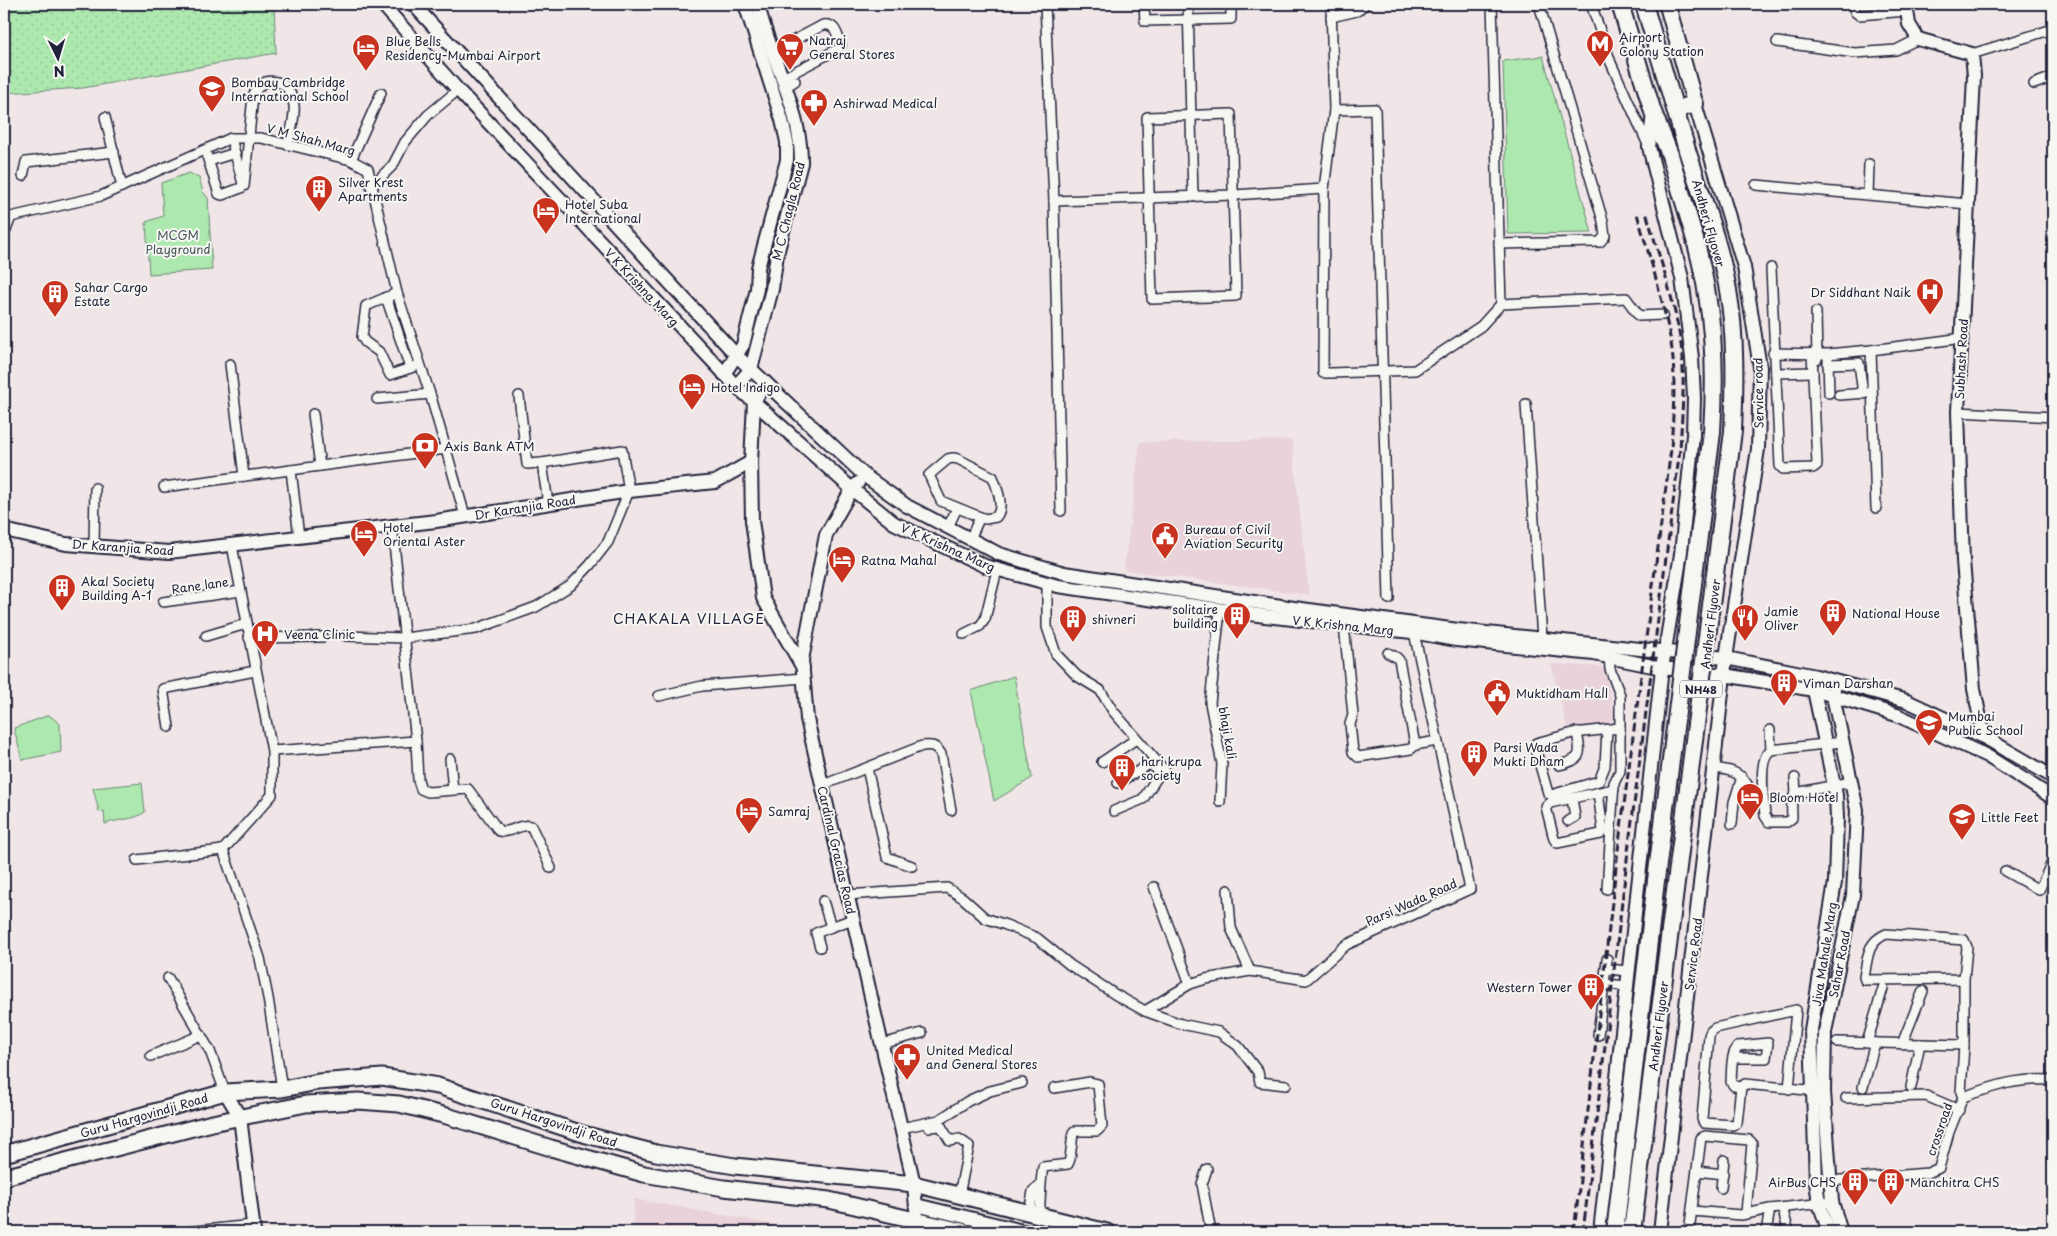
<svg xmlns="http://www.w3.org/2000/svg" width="2057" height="1236" font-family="'Playpen Sans',sans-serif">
<defs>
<pattern id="grass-dots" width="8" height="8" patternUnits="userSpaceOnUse" patternTransform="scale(1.25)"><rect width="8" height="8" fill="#ade8ae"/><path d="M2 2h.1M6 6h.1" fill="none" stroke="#95c797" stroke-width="1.8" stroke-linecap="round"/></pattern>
</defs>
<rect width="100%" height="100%" fill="#f0e6e7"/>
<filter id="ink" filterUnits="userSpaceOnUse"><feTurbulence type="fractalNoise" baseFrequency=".02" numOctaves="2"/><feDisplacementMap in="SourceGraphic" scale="10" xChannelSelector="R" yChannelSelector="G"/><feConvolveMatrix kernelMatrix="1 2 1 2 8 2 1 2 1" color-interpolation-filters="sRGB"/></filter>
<g filter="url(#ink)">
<g fill="#e9d2da">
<path d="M1292,440l17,155 -185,-25 16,-128z"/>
<path d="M1551,664l53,3 13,59 -49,4z"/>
<path d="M634,1199l183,33h-184z"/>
</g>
<path fill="url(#grass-dots)" stroke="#688574" d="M4,4h270l2,49 -193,35 -79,5z"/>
<g fill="#ade8ae" stroke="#688574">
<path d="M1543,56l49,177 -84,1 -5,-173z"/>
<path d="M189,173l10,5 4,14 5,6 4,72 -63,4 -3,-52 17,-6 -2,-33z"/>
<path d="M1014,676l18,102 -38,23 -23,-110z"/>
<path d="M49,715l11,9 1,28 -39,8 -8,-32z"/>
<path d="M142,783l3,29c-9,8 -28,7 -40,12l-1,-13 -5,1 -6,-24z"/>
</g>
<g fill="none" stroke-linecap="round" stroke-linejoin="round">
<defs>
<g id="street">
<path d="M1045,4l9,197 7,310"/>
<path d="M1144,4l1,17 86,-2v-15"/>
<path d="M1188,4l5,193"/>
<path d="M1331,4l3,106 -10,79 -1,184h8l84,-3 66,-44 20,-22 -9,-300"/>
<path d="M1591,4l20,59 38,84"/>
<path d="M1854,4l1,8 4,3 48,-4"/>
<path d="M1331,17l26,-6 8,-7"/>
<path d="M1777,42l78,11 41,-3 22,-11"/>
<path d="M772,52l51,-27c13,-2 14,10 18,20l-3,4 -57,30"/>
<path d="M1972,54l81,-25"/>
<path d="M2034,84l19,-7"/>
<path d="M784,88l11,-7"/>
<path d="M1334,110l41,-1 14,490"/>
<path d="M1231,114l5,182 -84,3 -5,-182z"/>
<path d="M105,117l17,70"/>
<path d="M205,150l14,44 3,1 19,-7 2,-4 -12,-46"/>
<path d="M351,160l30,-67"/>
<path d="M209,161l26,-8"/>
<path d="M23,176l3,-14 88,-10"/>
<path d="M1756,185l212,19"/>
<path d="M244,186l9,-90c6,-14 15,-18 30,-12 19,17 9,39 5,61"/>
<path d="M371,187l22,-22 12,-23 23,-27 30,-25"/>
<path d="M1868,195l1,-31"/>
<path d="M1054,201l180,-6 90,-6"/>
<path d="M4,235l7,-18 90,-21 130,-58h30l90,22 17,9 29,124 34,104 34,119"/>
<path d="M1499,244l101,-2 5,-6 -2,-15 -64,-217"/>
<path d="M1771,268l9,198 3,3 30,-1 4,-3 -5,-112"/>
<path d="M397,293l-31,13 -4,31 3,5 14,10 11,23 29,-10"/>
<path d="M386,297l24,71"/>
<path d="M1501,304l125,-6 13,18 24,-1"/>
<path d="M1816,312l1,47"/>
<path d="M1871,350l5,158"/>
<path d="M1773,353l54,1 44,-4 92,-12"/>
<path d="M1828,359l1,34"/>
<path d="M230,364l14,112"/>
<path d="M1828,364l31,-1 4,31"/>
<path d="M1776,373l37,-1"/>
<path d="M1839,395l28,-2"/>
<path d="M519,396l8,68 15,-1"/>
<path d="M377,399l53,-5"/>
<path d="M1526,404l16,234"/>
<path d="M1958,412l95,5"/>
<path d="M313,414l7,52"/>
<path d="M953,458l5,1 35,18c4,11 12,30 3,40l-11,2 -44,-18 -12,-26 19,-16z"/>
<path d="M291,470l8,67"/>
<path d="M164,487l282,-38"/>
<path d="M948,527l9,-19"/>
<path d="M970,539l10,-22"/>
<path d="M94,546l1,-58"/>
<path d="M1047,583v44l9,27 21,22 23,14 13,21 52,60"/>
<path d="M163,602l78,-11"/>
<path d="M1344,625l9,90 -3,9 3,28 5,5 53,-8 4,-4"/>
<path d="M964,634l16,-8 5,-7 12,-49"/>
<path d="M206,636l40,-12"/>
<path d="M346,636l58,2 72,-9 60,-22 34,-21 20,-21 18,-23 21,-51 -7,-41 -80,13 6,40"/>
<path d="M249,638l74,-1"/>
<path d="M1388,653l8,4 3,3 16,85 22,-4"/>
<path d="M659,696l43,-10 102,-8"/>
<path d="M169,727l-6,-38 92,-18"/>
<path d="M1607,730l-2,36 -6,15 -48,14 -3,-2 -13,-45 1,-5 41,-11h6l37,-4"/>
<path d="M1770,730l1,20"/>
<path d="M416,741l2,39 3,9 7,3 40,-3 31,42c12,3 21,-8 32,-5l20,42"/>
<path d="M1842,742l-71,8c-14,8 -7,51 -6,66l4,6h18l5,-4c0,-9 -2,-18 4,-25l55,-11"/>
<path d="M272,751l144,-10 -24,-215"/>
<path d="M450,759l3,31"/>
<path d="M1102,762l34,-23"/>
<path d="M1559,765c24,-6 22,-10 18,-33"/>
<path d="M867,768l20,89 25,9"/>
<path d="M1714,768c15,2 24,3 33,16"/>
<path d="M1795,778l1,15"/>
<path d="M1118,783l37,-22"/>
<path d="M823,785l99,-39c9,-1 14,-1 19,8l10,56"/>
<path d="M1598,792l5,39 -2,3 -44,9 -3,-4 -8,-32 4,-4 64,-14"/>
<path d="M1220,802l2,-38 -12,-61 10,-93"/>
<path d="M1114,811l29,-12 15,-23v-4l-7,-8"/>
<path d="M1568,821l7,-4 -3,-19"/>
<path d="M1732,824l2,-22 8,-25"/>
<path d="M223,850l49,-55v-44l-40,-206"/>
<path d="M137,860l86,-10 37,108 8,40 14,91"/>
<path d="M2005,871l34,19 14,-30"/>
<path d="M1154,887l36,97"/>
<path d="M1607,889l7,-106 6,-12v-76l-10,-26 -1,-13"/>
<path d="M1228,890l3,38 19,43"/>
<path d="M847,895l100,-7 16,10 22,20 21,7 31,13 33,27 46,30 29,16 36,13 38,8 19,14 20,26 2,10 26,3"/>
<path d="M831,927l22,-8"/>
<path d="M820,947l-4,-14 15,-6 -8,-26"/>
<path d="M1607,969l21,2"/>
<path d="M168,978l42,73 15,41"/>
<path d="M1605,984l22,2"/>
<path d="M1145,1011l45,-27 16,-5 44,-8 56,9 40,-35 124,-56 -57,-261"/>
<path d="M1598,1035l9,-76"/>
<path d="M1837,1042l127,3v-66l3,-32 -3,-7 -78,-6c-20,9 -18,24 -22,43l1,3 99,-1"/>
<path d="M1867,1043l16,-55"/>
<path d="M882,1044l40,-11"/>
<path d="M1902,1044l21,-53"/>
<path d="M151,1056l50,-21"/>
<path d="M1734,1058h32l2,-15 -29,3c-9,6 -7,27 -8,36l3,4 7,1"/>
<path d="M1863,1087l12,-44"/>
<path d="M1911,1087l9,-43"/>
<path d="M1789,1089l7,-79 -81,18 -4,3 -2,5 -7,83 2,4 29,2 4,-2 4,-36 4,-3 72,7"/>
<path d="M1963,1097l-2,-5 3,-47"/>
<path d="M1846,1098l80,-2 33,14"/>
<path d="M929,1127l12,-1 9,15 9,-2 10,7 -10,49"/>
<path d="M901,1128l38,-8 29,-19 22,-10 32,-8"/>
<path d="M1207,1169l-5,15 9,48"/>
<path d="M1697,1171l26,3"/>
<path d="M1816,1182l112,-9 11,-5 10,-36 14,-35c34,-12 54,-19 90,-17"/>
<path d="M1721,1188l3,-28"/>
<path d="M1782,1208l7,24"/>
<path d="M1692,1211l49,4 29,-6 62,-7"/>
<path d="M1029,1213l4,-22 7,-6"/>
<path d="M1039,1215c2,-17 1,-32 4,-48l25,-3 2,-5 3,-26 3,-2h21l5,-5 -4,-42 -8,-2 -36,6"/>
<path d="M185,1232l68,-7"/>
<path d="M1689,1232l12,-94 4,-2 44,4 3,3 -6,70"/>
<path d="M1766,1232l4,-23"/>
</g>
<g id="secondary">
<path d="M382,4l76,86 278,296 116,103 42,34 91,43 73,20 207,30 147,16 44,8 138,14 68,14 62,7 90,15 83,25 90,41 66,42"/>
<path d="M413,4l324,352 128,120 42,30 92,48 65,19 230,35 164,22 268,28 90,18 91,25 77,36 69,40"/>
<path d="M1906,4l3,20 9,15 54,15 2,22 -16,336 5,149 11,128 10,48"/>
<path d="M724,374l19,-29 14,-56 1,-21 29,-108v-18l-5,-22 -37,-116"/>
<path d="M765,382l-11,20 -3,60 1,59 11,77 40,70"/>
<path d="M736,386l15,-17 21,-80 5,-35 24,-91c1,-53 -32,-107 -43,-159"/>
<path d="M858,483l-6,6 -26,46 -24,125 5,59 107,465 3,36 -1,12"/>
<path d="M4,530l62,14 103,8 267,-31 193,-30 86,-9 36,-20"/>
<path d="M1815,684l-1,6 22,105 1,23 -2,64 -24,148 5,152 3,21 10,29"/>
<path d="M1834,689l-1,7 24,114 -4,85 -28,137 -1,60 8,110 9,30"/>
<path d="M225,1092l15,25 14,115"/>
<path d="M916,1205l111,27"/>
<path d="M1600,1232l62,-564 19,-114 12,-119 1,-37 -2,-40 -10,-80 -33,-131 4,-34"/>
<path d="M1660,1232l66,-574 32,-209 2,-82 -16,-100 -49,-163"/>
</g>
<g id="primary">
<path d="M1667,4l28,100"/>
<path d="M4,1154l221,-62 57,-3 36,-7 64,-5 56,9 145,48 73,19 79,13 179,18 193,48"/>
<path d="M4,1177l208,-54 94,-19 52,-3 41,3 48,12 104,32 93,26 80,14 105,12 137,32"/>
</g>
<g id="highway">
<path d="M1620,4l33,108 17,43"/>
<path d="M1644,4l43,146"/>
<path d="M1677,109l18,-5"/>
</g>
</defs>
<use href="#street" stroke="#22223b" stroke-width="12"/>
<use href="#secondary" stroke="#22223b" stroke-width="16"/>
<use href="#primary" stroke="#22223b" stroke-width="19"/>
<use href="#highway" stroke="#22223b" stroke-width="20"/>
<use href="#street" stroke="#f6f6f2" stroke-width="9"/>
<use href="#secondary" stroke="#f6f6f2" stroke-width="12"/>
<use href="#primary" stroke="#f6f6f2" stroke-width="15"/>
<use href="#highway" stroke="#f6f6f2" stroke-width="16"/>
<g stroke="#22223b" stroke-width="3" stroke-dasharray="8 4" stroke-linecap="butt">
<path d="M1574,1232l44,-382 53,-401c2,-36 6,-75 -1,-112 -8,-41 -21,-82 -33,-123"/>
<path d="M1583,1232l45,-381 52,-402c2,-37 6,-75 0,-111 -7,-43 -22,-85 -34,-126"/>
</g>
<defs>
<g id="highway-bridge">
<path d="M1615,1232l42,-360 55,-440c3,-46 3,-92 -5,-137 -7,-47 -24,-94 -37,-140"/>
<path d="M1632,1232l101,-801c2,-47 3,-95 -5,-141 -8,-45 -27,-96 -41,-140"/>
</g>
</defs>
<use href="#highway-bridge" stroke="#22223b" stroke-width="20" stroke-linecap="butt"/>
<use href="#highway-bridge" stroke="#f6f6f2" stroke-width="16"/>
</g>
</g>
<defs>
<symbol id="metro-pin" viewBox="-11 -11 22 30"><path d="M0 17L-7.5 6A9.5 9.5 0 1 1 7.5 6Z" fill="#c8321e" stroke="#f6f6f2"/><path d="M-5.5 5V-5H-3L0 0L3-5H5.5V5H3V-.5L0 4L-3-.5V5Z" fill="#fff"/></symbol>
<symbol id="supermarket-pin" viewBox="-11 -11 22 30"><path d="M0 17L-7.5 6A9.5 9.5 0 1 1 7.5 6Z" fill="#c8321e" stroke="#f6f6f2"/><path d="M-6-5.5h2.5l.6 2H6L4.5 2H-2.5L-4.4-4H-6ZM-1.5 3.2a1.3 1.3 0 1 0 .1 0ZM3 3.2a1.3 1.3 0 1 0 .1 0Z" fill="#fff"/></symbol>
<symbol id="hotel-pin" viewBox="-11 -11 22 30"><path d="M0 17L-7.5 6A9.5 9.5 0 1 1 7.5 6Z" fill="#c8321e" stroke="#f6f6f2"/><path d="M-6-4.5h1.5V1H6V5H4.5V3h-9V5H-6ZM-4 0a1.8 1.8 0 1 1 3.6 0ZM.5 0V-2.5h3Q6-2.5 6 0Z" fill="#fff"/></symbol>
<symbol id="school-pin" viewBox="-11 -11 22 30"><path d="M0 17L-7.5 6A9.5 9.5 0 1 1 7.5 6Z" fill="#c8321e" stroke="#f6f6f2"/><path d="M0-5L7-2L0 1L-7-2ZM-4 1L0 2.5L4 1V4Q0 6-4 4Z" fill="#fff"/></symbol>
<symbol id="pharmacy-pin" viewBox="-11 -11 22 30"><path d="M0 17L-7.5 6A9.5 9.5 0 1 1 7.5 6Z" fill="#c8321e" stroke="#f6f6f2"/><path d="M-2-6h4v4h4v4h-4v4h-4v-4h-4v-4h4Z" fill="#fff"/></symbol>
<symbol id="building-pin" viewBox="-11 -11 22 30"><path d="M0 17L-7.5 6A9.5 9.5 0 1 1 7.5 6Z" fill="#c8321e" stroke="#f6f6f2"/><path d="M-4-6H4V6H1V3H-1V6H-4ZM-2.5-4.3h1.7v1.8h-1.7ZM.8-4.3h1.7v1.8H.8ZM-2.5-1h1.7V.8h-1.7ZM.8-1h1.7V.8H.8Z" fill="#fff"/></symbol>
<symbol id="hospital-pin" viewBox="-11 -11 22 30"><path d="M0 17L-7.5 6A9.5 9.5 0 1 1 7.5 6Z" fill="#c8321e" stroke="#f6f6f2"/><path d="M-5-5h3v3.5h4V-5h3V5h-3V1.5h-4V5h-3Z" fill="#fff"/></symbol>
<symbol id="bank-pin" viewBox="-11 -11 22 30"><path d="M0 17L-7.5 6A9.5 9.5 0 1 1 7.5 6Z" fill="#c8321e" stroke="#f6f6f2"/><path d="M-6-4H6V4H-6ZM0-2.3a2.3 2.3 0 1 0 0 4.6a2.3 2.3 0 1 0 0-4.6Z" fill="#fff"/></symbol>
<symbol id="civic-pin" viewBox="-11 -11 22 30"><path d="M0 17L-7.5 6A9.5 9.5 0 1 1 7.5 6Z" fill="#c8321e" stroke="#f6f6f2"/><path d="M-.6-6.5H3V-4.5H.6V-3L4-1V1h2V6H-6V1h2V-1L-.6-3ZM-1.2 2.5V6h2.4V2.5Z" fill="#fff"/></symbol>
<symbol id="restaurant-pin" viewBox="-11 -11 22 30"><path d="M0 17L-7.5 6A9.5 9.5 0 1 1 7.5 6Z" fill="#c8321e" stroke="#f6f6f2"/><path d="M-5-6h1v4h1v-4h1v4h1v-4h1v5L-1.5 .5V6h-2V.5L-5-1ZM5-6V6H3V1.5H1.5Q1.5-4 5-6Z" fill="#fff"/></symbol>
</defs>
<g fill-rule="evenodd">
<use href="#metro-pin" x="1584" y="28" width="32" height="43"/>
<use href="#supermarket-pin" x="774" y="31" width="32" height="43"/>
<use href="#hotel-pin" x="350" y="32" width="32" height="43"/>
<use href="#school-pin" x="196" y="73" width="32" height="43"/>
<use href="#pharmacy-pin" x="798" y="87" width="32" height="43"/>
<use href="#building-pin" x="303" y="173" width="32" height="43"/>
<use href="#hotel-pin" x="530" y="195" width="32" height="43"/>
<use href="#hospital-pin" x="1914" y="276" width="32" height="43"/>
<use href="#building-pin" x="39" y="278" width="32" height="43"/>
<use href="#hotel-pin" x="676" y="371" width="32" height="43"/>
<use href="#bank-pin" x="409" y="430" width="32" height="43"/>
<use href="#hotel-pin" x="348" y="518" width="32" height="43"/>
<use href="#civic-pin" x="1149" y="520" width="32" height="43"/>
<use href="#hotel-pin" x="826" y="544" width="32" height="43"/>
<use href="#building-pin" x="46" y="572" width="32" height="43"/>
<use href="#building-pin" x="1817" y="597" width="32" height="43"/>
<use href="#building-pin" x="1221" y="600" width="32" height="43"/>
<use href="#restaurant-pin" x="1729" y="602" width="32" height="43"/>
<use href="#building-pin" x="1057" y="603" width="32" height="43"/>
<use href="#hospital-pin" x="249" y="618" width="32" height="43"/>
<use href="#building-pin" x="1768" y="667" width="32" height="43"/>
<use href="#civic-pin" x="1481" y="677" width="32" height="43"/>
<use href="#school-pin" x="1913" y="707" width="32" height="43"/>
<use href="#building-pin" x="1458" y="738" width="32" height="43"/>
<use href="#building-pin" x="1106" y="752" width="32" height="43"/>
<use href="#hotel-pin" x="1734" y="781" width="32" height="43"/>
<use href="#hotel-pin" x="733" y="795" width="32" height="43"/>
<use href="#school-pin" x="1946" y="801" width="32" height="43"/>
<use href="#building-pin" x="1575" y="971" width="32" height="43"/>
<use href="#pharmacy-pin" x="891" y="1041" width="32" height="43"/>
<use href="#building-pin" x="1839" y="1166" width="32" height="43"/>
<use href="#building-pin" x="1875" y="1166" width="32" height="43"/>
</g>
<g text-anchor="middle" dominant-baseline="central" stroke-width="4" stroke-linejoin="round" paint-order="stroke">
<rect fill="#f6f6f2" stroke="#626272" stroke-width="1" x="1680" y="680.5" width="42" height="17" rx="4"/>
<g font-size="11" font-weight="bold" fill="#22223b">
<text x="1701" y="689">NH48</text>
</g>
<g font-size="12" fill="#22223b" stroke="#f6f6f2" text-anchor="start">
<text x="1619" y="37">Airport<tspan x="1619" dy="14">Colony Station</tspan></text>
<text x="809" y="40">Natraj<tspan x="809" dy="14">General Stores</tspan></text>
<text x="385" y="41">Blue Bells<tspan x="385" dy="14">Residency-Mumbai Airport</tspan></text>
<text x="231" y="82">Bombay Cambridge<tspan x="231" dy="14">International School</tspan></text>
<text x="833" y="103">Ashirwad Medical</text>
<text x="338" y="182">Silver Krest<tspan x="338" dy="14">Apartments</tspan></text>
<text x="565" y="204">Hotel Suba<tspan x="565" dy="14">International</tspan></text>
<text x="74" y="287">Sahar Cargo<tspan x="74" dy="14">Estate</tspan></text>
<text x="1911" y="292" text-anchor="end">Dr Siddhant Naik</text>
<text x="711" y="387">Hotel Indigo</text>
<text x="444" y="446">Axis Bank ATM</text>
<text x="383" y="527">Hotel<tspan x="383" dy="14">Oriental Aster</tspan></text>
<text x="1184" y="529">Bureau of Civil<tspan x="1184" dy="14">Aviation Security</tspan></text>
<text x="861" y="560">Ratna Mahal</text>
<text x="81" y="581">Akal Society<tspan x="81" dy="14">Building A-1</tspan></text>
<text x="1218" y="609" text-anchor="end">solitaire<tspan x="1218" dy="14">building</tspan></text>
<text x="1764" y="611">Jamie<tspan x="1764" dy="14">Oliver</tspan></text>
<text x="1852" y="613">National House</text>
<text x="1092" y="619">shivneri</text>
<text x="284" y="634">Veena Clinic</text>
<text x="1803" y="683">Viman Darshan</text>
<text x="1516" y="693">Muktidham Hall</text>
<text x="1948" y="716">Mumbai<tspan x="1948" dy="14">Public School</tspan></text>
<text x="1493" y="747">Parsi Wada<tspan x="1493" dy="14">Mukti Dham</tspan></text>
<text x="1141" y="761">hari krupa<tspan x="1141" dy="14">society</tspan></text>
<text x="1769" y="797">Bloom Hotel</text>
<text x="768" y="811">Samraj</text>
<text x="1981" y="817">Little Feet</text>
<text x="1572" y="987" text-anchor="end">Western Tower</text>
<text x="926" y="1050">United Medical<tspan x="926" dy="14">and General Stores</tspan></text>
<text x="1836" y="1182" text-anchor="end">AirBus CHS</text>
<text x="1910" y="1182">Manchitra CHS</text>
</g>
<g font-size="12" fill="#22223b" stroke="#f6f6f2">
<text transform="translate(311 139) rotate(15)">V M Shah Marg</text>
<text transform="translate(788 211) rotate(-76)">M C Chagla Road</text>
<text transform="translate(1709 223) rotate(74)">Andheri Flyover</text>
<text transform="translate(642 287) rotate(47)">V K Krishna Marg</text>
<text transform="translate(1961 359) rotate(-87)">Subhash Road</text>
<text transform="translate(1758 393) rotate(-91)">Service road</text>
<text transform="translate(525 507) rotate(-9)">Dr Karanjia Road</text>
<text transform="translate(123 547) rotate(4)">Dr Karanjia Road</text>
<text transform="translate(948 547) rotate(24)">V K Krishna Marg</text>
<text transform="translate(200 585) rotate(-8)">Rane lane</text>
<text transform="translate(1710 624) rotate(-83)">Andheri Flyover</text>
<text transform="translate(1343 625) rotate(6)">V K Krishna Marg</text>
<text transform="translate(1228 733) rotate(80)">bhaji kali</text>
<text transform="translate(837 850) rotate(77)">Cardinal Gracias Road</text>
<text transform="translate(1411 902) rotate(-24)">Parsi Wada Road</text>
<text transform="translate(1693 954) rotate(-83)">Service Road</text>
<text transform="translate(1824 954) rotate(-81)">Jiva Mahale Marg</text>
<text transform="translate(1839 964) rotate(-79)">Sahar Road</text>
<text transform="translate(1658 1026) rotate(-83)">Andheri Flyover</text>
<text transform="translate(144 1115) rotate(-16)">Guru Hargovindji Road</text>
<text transform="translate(554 1122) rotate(18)">Guru Hargovindji Road</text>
<text transform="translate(1939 1129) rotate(-71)">crossroad</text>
</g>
<g font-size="12" fill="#455458" stroke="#f6f6f2">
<text x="178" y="235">MCGM<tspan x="178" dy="14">Playground</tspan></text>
</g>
<g font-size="14" letter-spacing="1" fill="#22223b" stroke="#f6f6f2">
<text x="689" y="618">CHAKALA VILLAGE</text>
</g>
</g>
<rect width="2057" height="1236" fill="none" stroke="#f6f6f2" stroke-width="20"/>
<rect x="10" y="10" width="2037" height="1216" fill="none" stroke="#22223b" stroke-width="2" filter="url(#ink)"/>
<g transform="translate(58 58) rotate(175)" stroke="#f6f6f2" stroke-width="4" paint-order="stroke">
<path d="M0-4L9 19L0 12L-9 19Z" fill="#22223b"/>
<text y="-8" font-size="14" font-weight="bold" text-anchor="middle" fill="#22223b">N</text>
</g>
</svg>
